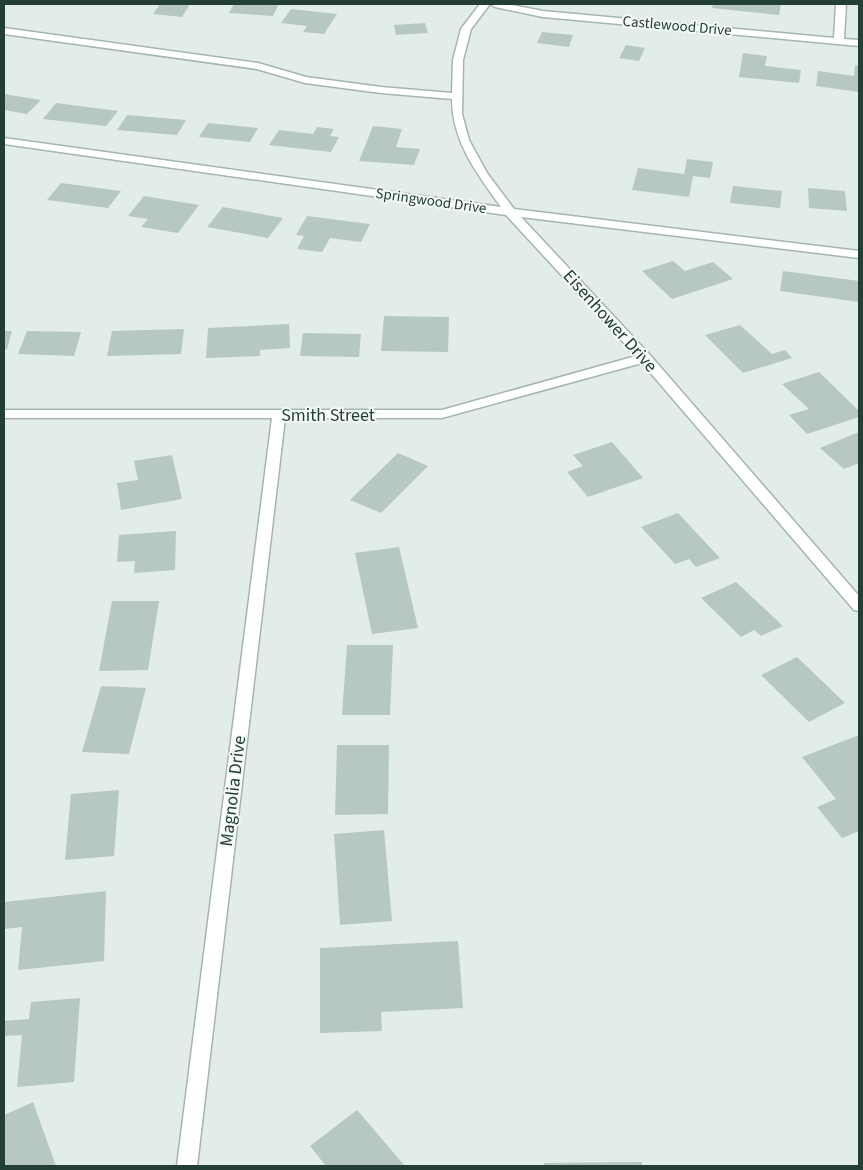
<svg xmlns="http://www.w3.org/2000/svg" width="863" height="1170" font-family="'Source Sans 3',sans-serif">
<rect width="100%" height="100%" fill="#e2ede8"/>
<g fill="#b7c7c1">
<path d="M160,4h30l-8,13 -29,-3z"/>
<path d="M234,4h45l-6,12 -44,-3z"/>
<path d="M713,4h68l-2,11 -67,-7z"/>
<path d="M291,9l46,5 -13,20 -21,-2 4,-6 -26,-3z"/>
<path d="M425,23l3,10 -32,2 -2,-10z"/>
<path d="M542,32l31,3 -4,12 -32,-4z"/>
<path d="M626,45l19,3 -6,13 -20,-3z"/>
<path d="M743,53l24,3 -2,10 36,4 -2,13 -60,-6z"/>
<path d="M855,65l4,1v26l-43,-6 2,-15 36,5z"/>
<path d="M4,94l37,6 -14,14 -23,-4z"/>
<path d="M56,103l62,8 -12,15 -63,-7z"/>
<path d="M127,115l59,5 -9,15 -60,-5z"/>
<path d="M208,123l50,5 -8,14 -51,-5z"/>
<path d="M373,126l29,3 -6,18 24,2 -6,16 -55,-4z"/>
<path d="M317,127l17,2 -4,7 9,1 -8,15 -62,-7 10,-15 34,4z"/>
<path d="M687,159l26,3 -3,16 -17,-2 -4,21 -57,-7 6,-22 46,6z"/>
<path d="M61,183l60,8 -13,17 -61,-8z"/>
<path d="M733,186l49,5 -2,17 -50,-5z"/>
<path d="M808,188l37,3 2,20 -38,-3z"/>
<path d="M144,196l55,9 -21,28 -37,-6 7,-8 -20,-3z"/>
<path d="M223,207l60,11 -15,20 -61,-11z"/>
<path d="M307,216l63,8 -9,18 -31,-4 -8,14 -25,-3 7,-13 -8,-1z"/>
<path d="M673,261l12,10 28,-9 20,17 -61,20 -30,-28z"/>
<path d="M783,271l76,10v21l-79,-11z"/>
<path d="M384,316l65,1 -1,35 -67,-1z"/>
<path d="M289,324l1,24 -30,2v6l-54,2 2,-30z"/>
<path d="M740,325l32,29 13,-4 7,8 -49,15 -38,-38z"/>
<path d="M184,329l-3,25 -74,2 5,-25z"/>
<path d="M4,331h8l-5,18h-3z"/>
<path d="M27,331l54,1 -7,24 -56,-2z"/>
<path d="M303,333l58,1 -2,23 -59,-1z"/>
<path d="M819,372l40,39v6l-52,17 -18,-19 20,-6 -27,-25z"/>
<path d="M859,432v31l-15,6 -24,-21z"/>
<path d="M612,442l31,36 -55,19 -21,-25 16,-6 -10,-11z"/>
<path d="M398,453l30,13 -47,47 -31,-13z"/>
<path d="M172,455l10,44 -61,11 -4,-27 21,-3 -4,-19z"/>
<path d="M678,513l42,45 -24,9 -7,-8 -14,5 -34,-37z"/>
<path d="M176,531l-1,39 -41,3 1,-12 -18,1 2,-27z"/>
<path d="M399,547l19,81 -46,6 -17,-81z"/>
<path d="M736,582l47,44 -22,10 -7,-6 -13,7 -40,-39z"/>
<path d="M112,601h47l-11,69 -49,1z"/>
<path d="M347,645h46l-3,70h-48z"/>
<path d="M797,657l48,46 -36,19 -48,-47z"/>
<path d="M101,686l45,2 -17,66 -47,-2z"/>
<path d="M859,735v96l-17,7 -25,-31 19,-8 -34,-42z"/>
<path d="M337,745h52l-1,69 -53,1z"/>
<path d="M119,790l-5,66 -49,4 6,-66z"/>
<path d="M384,830l8,91 -52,4 -6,-91z"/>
<path d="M106,891l-2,70 -86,9 4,-43 -18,2v-27z"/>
<path d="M458,941l5,67 -82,4 1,19 -62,2v-85z"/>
<path d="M80,998l-6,84 -57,5 5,-52 -18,1v-15l25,-2 2,-17z"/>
<path d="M33,1102l23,64h-52v-51z"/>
<path d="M357,1110l48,56h-79l-16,-20z"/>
<path d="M642,1162v4h-98v-3z"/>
</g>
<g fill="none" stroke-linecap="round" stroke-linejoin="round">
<defs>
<g id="minor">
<path d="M480,4h10l-19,25 -8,31 -1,54 7,26 18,33 27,36 345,42v7l-338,-41 129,138 209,241v15l-5,-1 -212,-247 -200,55h-157l-88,748h-20l95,-748h-268v-8h438l194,-54 -130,-141 -502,-71v-6l497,69c-24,-33 -49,-66 -49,-108l-71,-6 -76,-10 -48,-14 -253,-35v-6l254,35 48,14 75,10 71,6 1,-33 8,-31z"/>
<path d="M490,4h17l36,7 291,27 2,-34h10l-2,35 15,1v6l-316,-29 -48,-10z"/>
</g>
</defs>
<use href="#minor" stroke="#a5b5af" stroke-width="3"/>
<use href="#minor" fill="#fff" fill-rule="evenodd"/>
</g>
<g text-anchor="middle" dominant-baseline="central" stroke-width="4" stroke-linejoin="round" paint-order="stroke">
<g font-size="15" fill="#223e37" stroke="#f3f9f6">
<text transform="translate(677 26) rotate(5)">Castlewood Drive</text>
<text transform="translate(431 201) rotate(8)">Springwood Drive</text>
</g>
<g font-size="18" fill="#223e37" stroke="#f3f9f6">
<text transform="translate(610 321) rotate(48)">Eisenhower Drive</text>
<text x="328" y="415">Smith Street</text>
<text transform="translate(233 791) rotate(-83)">Magnolia Drive</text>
</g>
</g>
<rect width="863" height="1170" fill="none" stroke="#223e37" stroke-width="10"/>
</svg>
